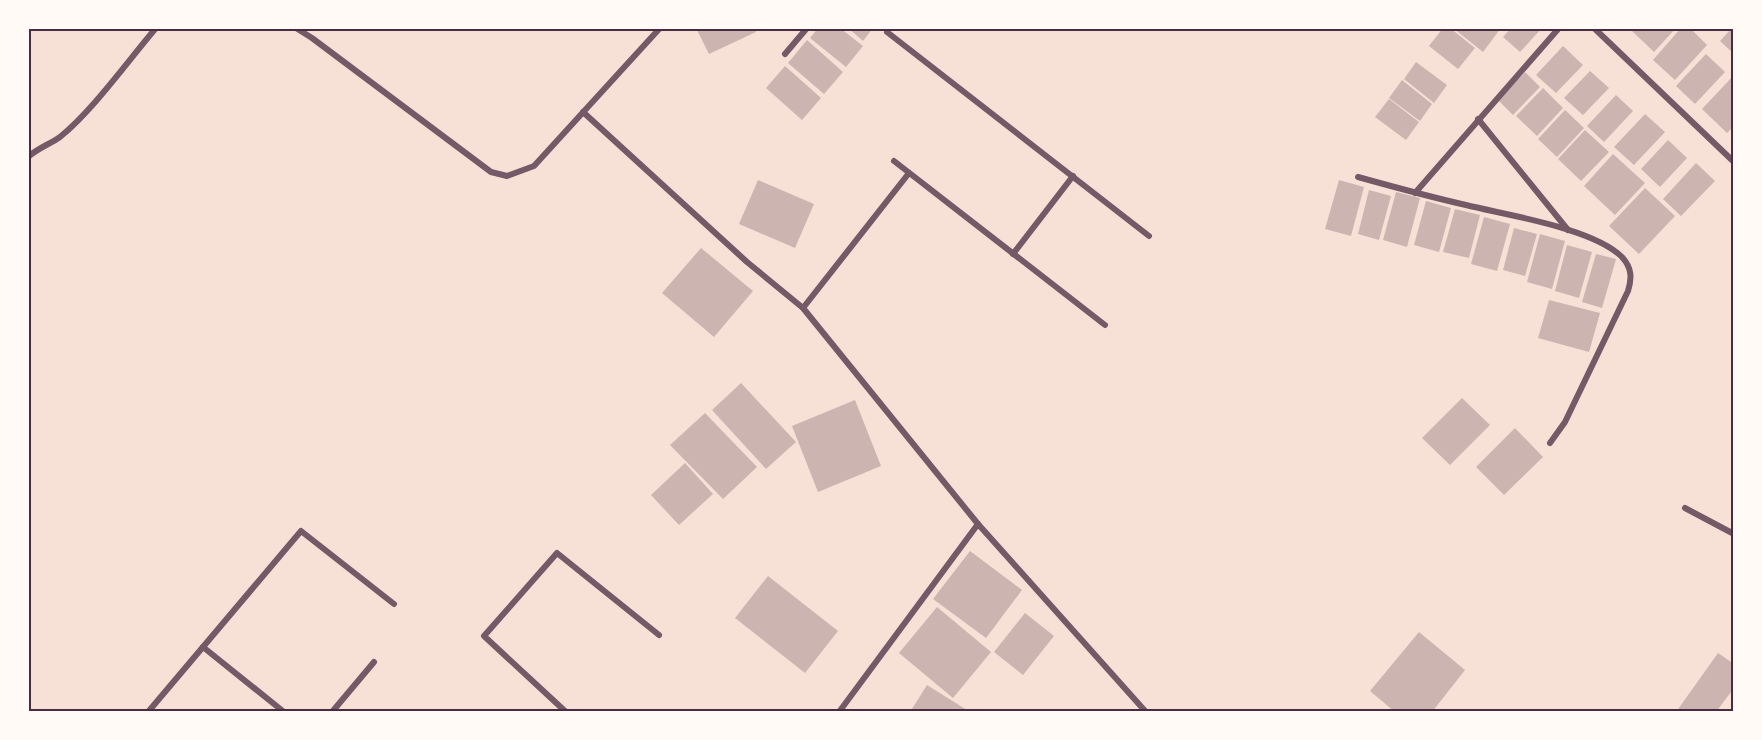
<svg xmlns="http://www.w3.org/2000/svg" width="1762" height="740" font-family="Roboto,sans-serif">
<rect width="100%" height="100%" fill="#f7e1d7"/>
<g fill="#ccb4b1">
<path d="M696,28h59l1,4 -47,22z"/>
<path d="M818,28h22l23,18 -17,21 -36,-29z"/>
<path d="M848,28h25l-10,13z"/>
<path d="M1443,28h7l25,20 -17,21 -29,-23z"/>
<path d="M1453,28h48l-18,24z"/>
<path d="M1511,28h31l-22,24 -17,-15z"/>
<path d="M1634,28h42l-22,24 -22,-21z"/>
<path d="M1681,28h9l17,17 -32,35 -22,-20z"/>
<path d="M1732,28h2v26l-14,-13z"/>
<path d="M807,40l36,32 -19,22 -36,-31z"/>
<path d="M1563,46l20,19 -27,28 -20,-18z"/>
<path d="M1706,54l19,18 -30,32 -19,-18z"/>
<path d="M1416,62l31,23 -13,18 -30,-24z"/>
<path d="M785,66l36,32 -19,22 -36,-32z"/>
<path d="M1590,71l19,17 -26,27 -19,-17z"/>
<path d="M1525,72l15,15 -27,28 -15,-15z"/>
<path d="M1734,75v51l-7,7 -25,-24z"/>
<path d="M1402,80l30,24 -12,17 -31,-23z"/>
<path d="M1543,88l20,20 -26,28 -21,-20z"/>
<path d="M1616,95l17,16 -29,31 -17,-16z"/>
<path d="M1389,99l30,23 -13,18 -31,-23z"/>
<path d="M1565,110l19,18 -27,29 -19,-18z"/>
<path d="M1645,114l20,18 -31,33 -20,-18z"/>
<path d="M1585,130l24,22 -28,29 -23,-22z"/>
<path d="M1668,140l19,18 -27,29 -19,-18z"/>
<path d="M1613,154l32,29 -30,32 -31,-29z"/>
<path d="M1696,163l19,18 -34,35 -18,-17z"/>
<path d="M758,180l56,24 -19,44 -56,-24z"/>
<path d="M1339,180l25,7 -13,49 -26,-7z"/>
<path d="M1645,188l30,28 -36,38 -30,-28z"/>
<path d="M1369,190l22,6 -12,44 -21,-6z"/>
<path d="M1396,192l24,6 -13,49 -24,-7z"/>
<path d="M1426,201l25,7 -12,44 -25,-7z"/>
<path d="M1455,209l25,6 -11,43 -26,-6z"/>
<path d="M1484,217l26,7 -13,47 -26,-7z"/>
<path d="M1514,228l23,6 -12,42 -22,-6z"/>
<path d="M1540,234l25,7 -13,48 -25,-7z"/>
<path d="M1567,245l25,7 -13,46 -24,-7z"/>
<path d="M701,248l52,43 -39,46 -52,-44z"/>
<path d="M1596,254l20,5 -14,49 -20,-6z"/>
<path d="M1549,300l51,13 -11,39 -51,-14z"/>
<path d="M741,383l55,59 -30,27 -54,-59z"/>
<path d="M1462,398l28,27 -40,40 -28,-27z"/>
<path d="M855,400l26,66 -63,26 -26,-66z"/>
<path d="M705,413l52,54 -34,32 -53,-54z"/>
<path d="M1515,428l28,29 -39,38 -28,-28z"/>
<path d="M685,463l28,31 -34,31 -28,-30z"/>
<path d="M970,551l52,39 -36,48 -53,-39z"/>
<path d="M768,576l70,55 -33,42 -70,-55z"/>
<path d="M937,607l54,45 -38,46 -54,-45z"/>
<path d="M1025,613l29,23 -31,39 -29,-23z"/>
<path d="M1419,632l46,38 -33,42h-37l-25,-21z"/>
<path d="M1718,653l16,11v24l-18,24h-40z"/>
<path d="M927,685l43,27h-60z"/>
</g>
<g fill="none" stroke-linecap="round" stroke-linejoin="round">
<g stroke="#755966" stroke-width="6">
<path d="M296,28l16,10 179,134 16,4 27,-10 126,-138"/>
<path d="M1594,28l140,134"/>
<path d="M887,32l262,204"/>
<path d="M785,54l22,-26"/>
<path d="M583,112l164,150 56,46 175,216 168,188"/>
<path d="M1478,119l90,111"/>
<path d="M28,157c10,-9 22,-13 32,-20 33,-27 67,-75 96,-109"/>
<path d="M894,161l211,164"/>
<path d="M1358,177c36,10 72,20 108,28 40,10 127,23 156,52 10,11 10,21 6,34l-63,131 -15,21"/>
<path d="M1415,193l144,-165"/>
<path d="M1013,254l60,-78"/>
<path d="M803,308l106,-135"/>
<path d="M1685,508l49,26"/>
<path d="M203,647l81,65"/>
<path d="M148,712l153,-181 93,73"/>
<path d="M332,712l42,-50"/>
<path d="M566,712l-82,-76 73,-83 102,82"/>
<path d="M839,712l139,-188"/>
</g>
</g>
<rect width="1762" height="740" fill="none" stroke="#fffaf5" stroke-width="60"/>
<rect x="30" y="30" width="1702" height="680" fill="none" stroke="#4a2c40" stroke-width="2"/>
</svg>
